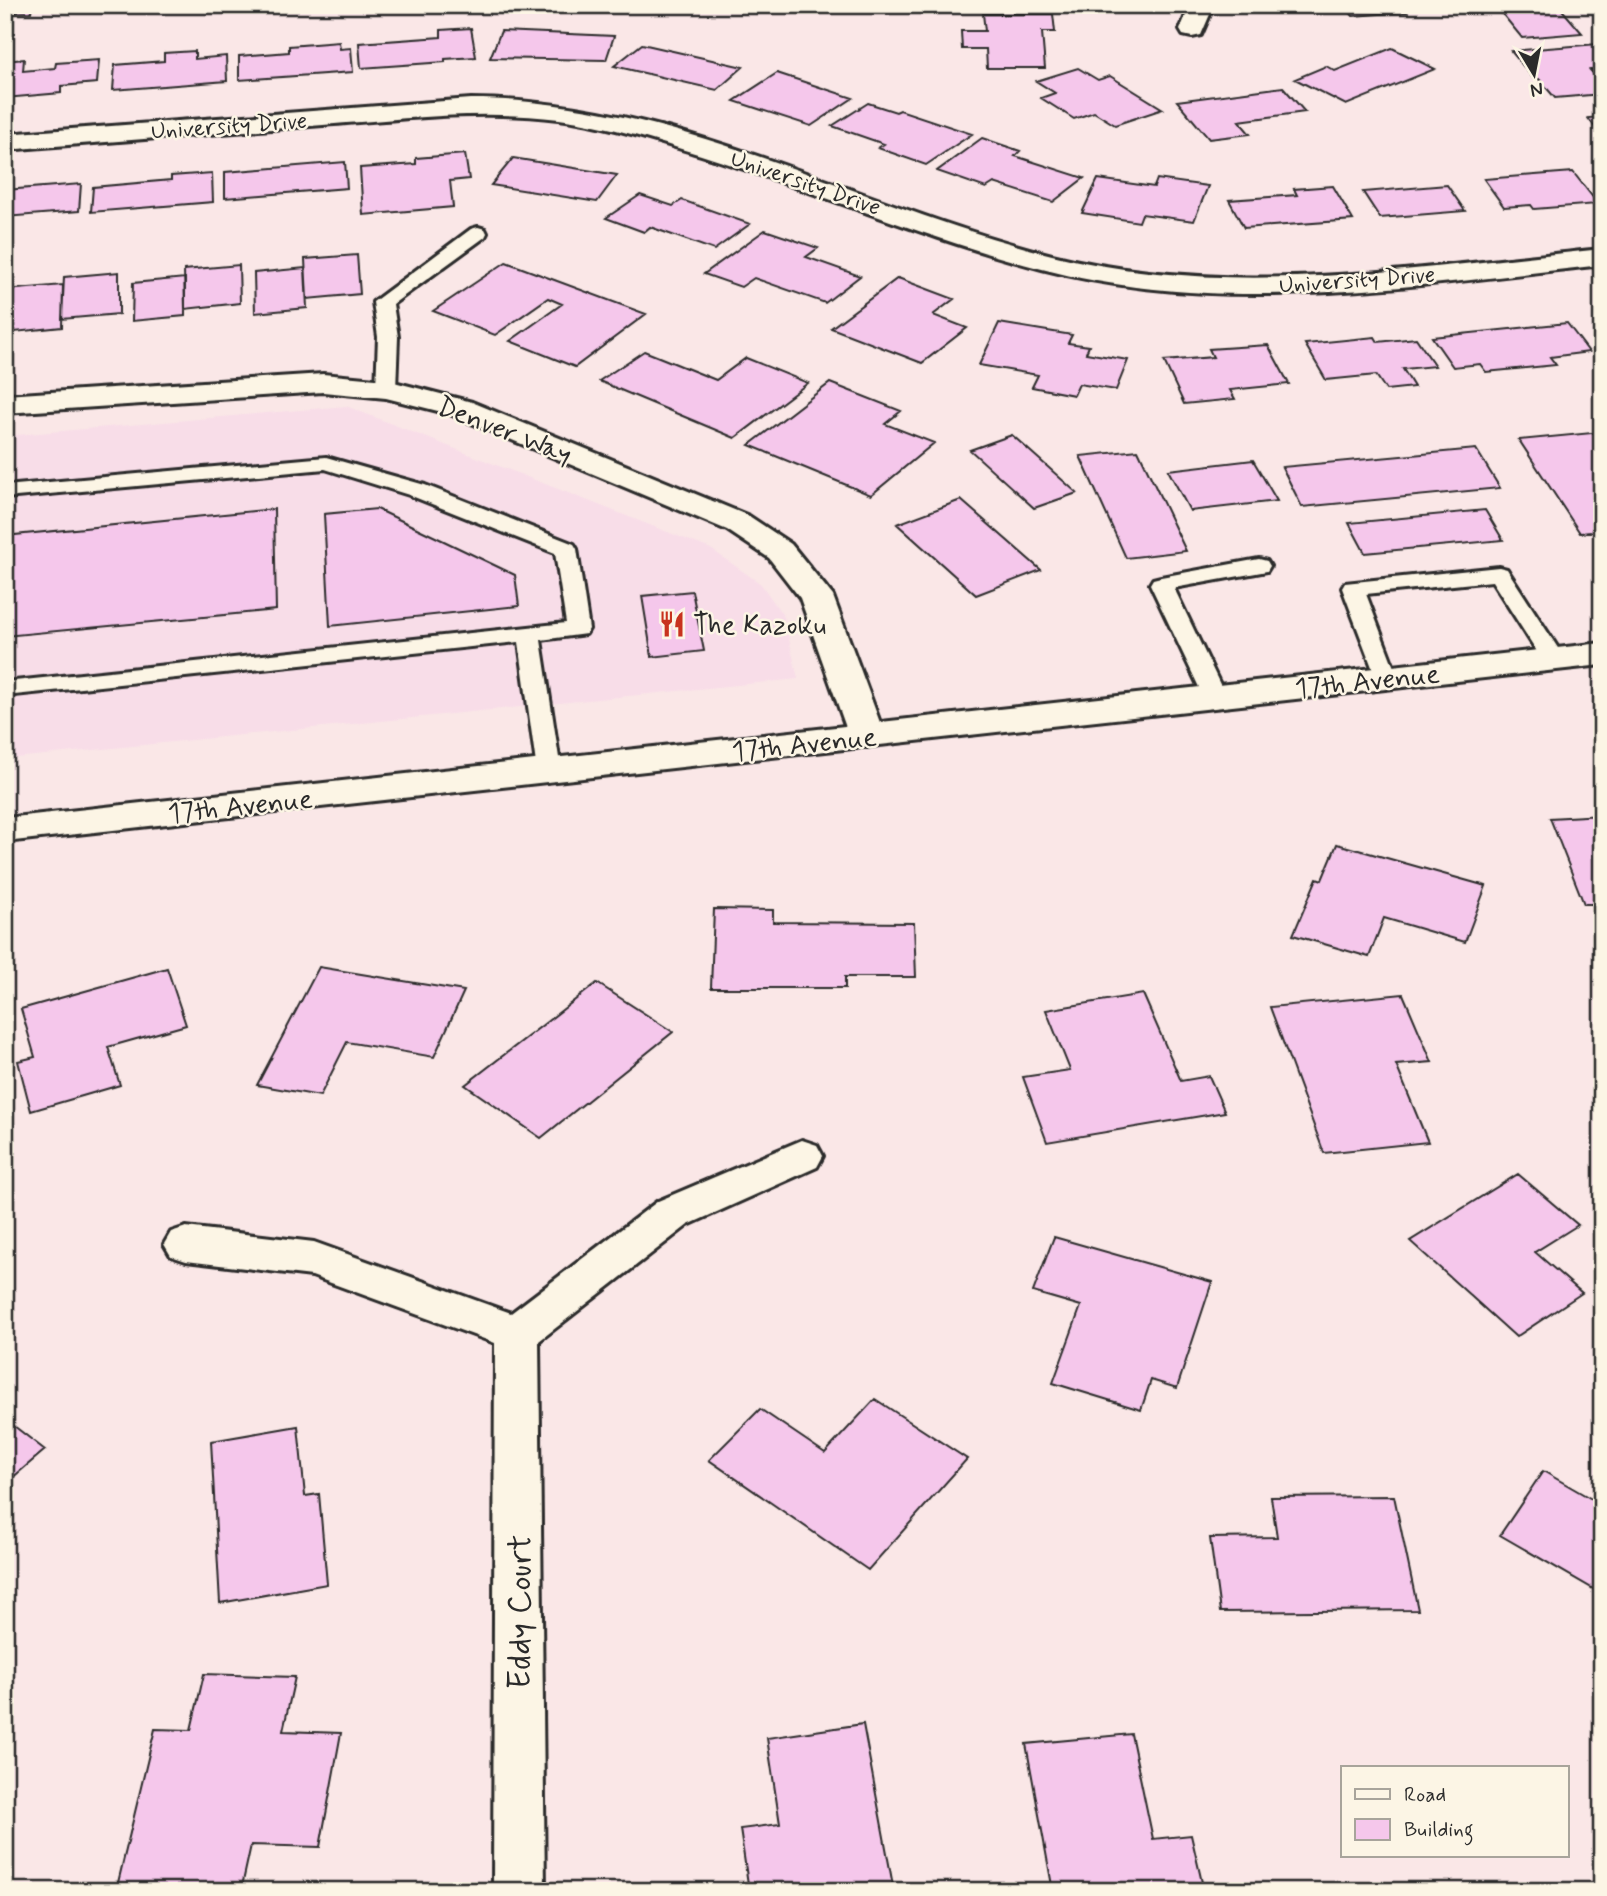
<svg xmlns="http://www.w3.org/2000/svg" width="1607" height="1896" viewBox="0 0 1607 1896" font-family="Mynerve,sans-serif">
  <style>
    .built { fill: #f8dde8 }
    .building { fill: #f5c7eb; stroke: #2b2b2b; stroke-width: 2 }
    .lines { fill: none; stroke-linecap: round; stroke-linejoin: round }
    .service-casing { stroke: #2b2b2b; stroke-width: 6 }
    .minor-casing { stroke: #2b2b2b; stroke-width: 6 }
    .secondary-casing { stroke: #2b2b2b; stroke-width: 6 }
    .service { fill: #fcf5e5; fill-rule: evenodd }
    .minor { fill: #fcf5e5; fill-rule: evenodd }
    .secondary { fill: #fcf5e5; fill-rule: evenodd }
    .labels { text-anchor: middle; stroke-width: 5; stroke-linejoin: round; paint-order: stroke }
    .far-street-label { font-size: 23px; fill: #2b2b2b; stroke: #fcf5e5 }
    .street-label { font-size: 28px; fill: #2b2b2b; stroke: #fcf5e5 }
    .poi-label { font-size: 28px; fill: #2b2b2b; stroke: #fcf5e5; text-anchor: start }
    .near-street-label { font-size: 33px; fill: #2b2b2b; stroke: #fcf5e5 }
  </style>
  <rect width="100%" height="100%" fill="#fae7e7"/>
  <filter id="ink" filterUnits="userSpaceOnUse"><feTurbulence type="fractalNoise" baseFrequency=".0143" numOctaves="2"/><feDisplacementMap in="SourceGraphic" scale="14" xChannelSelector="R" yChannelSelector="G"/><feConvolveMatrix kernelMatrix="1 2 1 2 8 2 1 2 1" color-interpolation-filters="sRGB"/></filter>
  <g filter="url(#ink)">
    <path class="built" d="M346,406L711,549L761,584L784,617L798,679L5,759V436Z"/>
    <path class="building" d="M5,5H32L31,12L5,13Z
      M1344,5H1402L1407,12L1353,16Z
      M1495,5H1558L1582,33L1522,38Z
      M983,14H1053L1055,32H1042L1045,68H987L986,49H962L961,31H985Z
      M471,28L476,57L445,59V62L361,68L359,43L441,37V30Z
      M501,31L614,36L606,60L490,58Z
      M339,42L340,49L351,48L353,72L239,80V56L289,52V46Z
      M642,44L743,67L717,90L614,66Z
      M1598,44L1602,48V69L1590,70L1602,83V94L1555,98L1539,79H1534L1511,51Z
      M1392,48L1435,69L1346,105L1295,79L1326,66L1335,71Z
      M195,51V59L226,56L227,81L113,90L115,65L164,61V53Z
      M24,59L23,71L55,68L56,63L99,60L97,83L61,86V93L5,98V61Z
      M1078,68L1098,80L1110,76L1163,109L1115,125L1094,112L1074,119L1041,98L1055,93L1036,81Z
      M777,73L853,98L811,126L734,101Z
      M1283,87L1305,112L1239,121L1250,134L1209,139L1177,101Z
      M868,103L896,112L900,110L972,134L926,165L878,148L884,144L832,126Z
      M1602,117V136L1588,118Z
      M982,138L1020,151L1015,156L1084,178L1053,202L994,183L986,188L937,171Z
      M465,154L469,179L450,181L453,207L363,215L360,168L416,164V158Z
      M513,158L617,175L597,202L491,185Z
      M345,162L347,188L225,198V172Z
      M1573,172L1598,204L1534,209L1531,205L1504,207L1484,179Z
      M212,173L213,202L91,212L93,187L171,180V176Z
      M1098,179L1154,187L1157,179L1208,186L1194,221L1142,214L1139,222L1082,213Z
      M81,184L79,211L5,217V190Z
      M1447,185L1465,211L1380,218L1363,192Z
      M1333,186L1353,220L1244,228L1229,200L1297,195L1294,189Z
      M640,195L673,206L682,200L750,224L714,250L650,227L644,232L606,218Z
      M765,230L818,248L806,257L860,276L825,303L754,278L741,287L704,274Z
      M357,255L360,294L307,299L305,259Z
      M506,262L646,314L575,367L510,341L562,304L548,298L495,335L433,311Z
      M239,265L240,303L185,309L184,270Z
      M305,268L307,308L255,313L254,273Z
      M119,272V314L62,319L64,277Z
      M185,278V316L132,321L133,283Z
      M898,278L954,299L933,315L967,328L922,363L831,328Z
      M63,285L62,327L5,333L6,290Z
      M999,323L1072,335L1068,343L1089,346L1086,353L1128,360L1116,390L1079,384L1074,395L1032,387L1038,375L979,365Z
      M1567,323L1589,352L1550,357L1556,365L1486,372L1480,364L1453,367L1432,337Z
      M1375,337L1378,342L1416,338L1435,366L1403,369L1414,387L1386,390L1376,375L1326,380L1305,344Z
      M1268,345L1289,384L1230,390L1235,399L1184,404L1164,361L1213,357L1209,349Z
      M644,351L716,380L746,358L808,383L735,438L599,381Z
      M830,383L901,411L885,424L934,443L871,495L749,445Z
      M1602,432V531L1580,533L1519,440Z
      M1012,435L1077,493L1034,508L970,450Z
      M1476,449L1500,488L1302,507L1282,467Z
      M1138,450L1186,551L1126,558L1080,456Z
      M1253,460L1277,501L1190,511L1168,470Z
      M961,500L1041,570L976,595L897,524Z
      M274,509L276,610L5,636V536Z
      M377,509L515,575L519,606L330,626L324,514Z
      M1485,510L1503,540L1365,553L1349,523Z
      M692,591L704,651L652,657L642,596Z
      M1602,815V904H1584L1550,818Z
      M1337,844L1486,886L1465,942L1384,918L1369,957L1293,935L1317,878L1322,880Z
      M714,909L773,910V922L914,923L916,977H845V988H711Z
      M319,967L464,991L434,1057L347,1042L320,1096L257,1085Z
      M167,968L186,1025L108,1047L120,1085L31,1111L18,1061L35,1057L21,1009Z
      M597,983L673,1032L541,1138L465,1085Z
      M1143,994L1181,1081L1209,1076L1225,1112L1047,1142L1023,1077L1070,1070L1046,1010Z
      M1403,994L1432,1062L1396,1065L1428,1142L1324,1153L1270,1007Z
      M1518,1174L1578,1225L1535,1252L1582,1293L1516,1337L1410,1241Z
      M1054,1237L1212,1282L1177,1388L1151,1380L1141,1410L1053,1383L1081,1306L1033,1292Z
      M875,1399L967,1459L868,1570L709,1460L760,1409L825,1453Z
      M5,1419L45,1450L5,1484Z
      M298,1426L305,1496L319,1494L327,1584L220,1603L211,1441Z
      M1543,1471L1602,1505V1594L1500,1535Z
      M1394,1496L1418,1610L1220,1612L1210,1538L1277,1537L1271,1497Z
      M204,1674L295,1677L283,1731L341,1733L320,1847L251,1845L241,1891H116L155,1729L191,1730Z
      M863,1724L894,1891H749L740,1829L780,1824L767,1738Z
      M1131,1734L1153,1839L1191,1835L1204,1891H1053L1026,1744Z"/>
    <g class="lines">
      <g class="service-casing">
        <path id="service" d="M478,227L485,229L487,233L485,237L393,304L398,337L396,389L393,393H379L376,389L378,337L373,302L471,229Z
          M326,457L425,485L574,544L577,549L589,629L586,634L541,640L561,771L558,777L549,779L540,777L537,771L519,642L5,696V682L566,623L555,553L409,495L325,469L5,498V486Z
          M1259,559L1267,561L1270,566L1267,571L1174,588L1226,697L1222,702L1214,705L1206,702L1150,584L1153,579L1161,577Z
          M1499,567L1507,569L1510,574L1565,659L1561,664L1553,666L1545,664L1492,581L1366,594L1398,678L1394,683L1386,685L1378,683L1342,588L1345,583Z"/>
      </g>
      <g class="minor-casing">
        <path id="minor" d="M1190,5H1214L1201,35L1192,37L1183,35L1180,30Z
          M471,99C676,99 857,206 1052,255C1231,300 1421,267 1602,249V265C1417,285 1225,317 1042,269C926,239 815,191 701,155C655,141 608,125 559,119C480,109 401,119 323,125C217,133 111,142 5,150V134Z
          M323,374L386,380L472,402L749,516L791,544L833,596L885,736L879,744L867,747L855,744L849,736L800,598L769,558L727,530L450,414L386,398L323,392L5,413V395Z
          M802,1140L817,1145L823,1156L817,1167L688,1225L539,1341L545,1891H493L495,1343L312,1276L186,1261L171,1256L164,1244L171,1232L186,1227L314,1242L511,1313L658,1201Z"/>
      </g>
      <g class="secondary-casing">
        <path id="secondary" d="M1602,643V665L5,842V818Z"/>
      </g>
      <use href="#service" class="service"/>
      <use href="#minor" class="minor"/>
      <use href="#secondary" class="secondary"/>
    </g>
  </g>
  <defs>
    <g id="restaurant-bare" transform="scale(2.1)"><path d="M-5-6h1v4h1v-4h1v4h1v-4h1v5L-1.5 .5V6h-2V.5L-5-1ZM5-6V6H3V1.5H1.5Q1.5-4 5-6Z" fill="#c8321e" stroke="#fcf5e5" stroke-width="2.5" paint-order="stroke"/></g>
  </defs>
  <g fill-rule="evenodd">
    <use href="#restaurant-bare" x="672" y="624"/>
  </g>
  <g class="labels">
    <g class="far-street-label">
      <text transform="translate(229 125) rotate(-4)" y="8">University Drive</text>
      <text transform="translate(806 182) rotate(19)" y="8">University Drive</text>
      <text transform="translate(1357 279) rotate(-4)" y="8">University Drive</text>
    </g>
    <g class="street-label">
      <text transform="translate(505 429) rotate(21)" y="10">Denver Way</text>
      <text transform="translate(1367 680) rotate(-6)" y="10">17th Avenue</text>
      <text transform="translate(804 743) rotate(-6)" y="10">17th Avenue</text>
      <text transform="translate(240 805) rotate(-6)" y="10">17th Avenue</text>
    </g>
    <g class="poi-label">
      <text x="693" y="634">The Kazoku</text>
    </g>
    <g class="near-street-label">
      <text transform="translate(518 1612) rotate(-90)" y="12">Eddy Court</text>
    </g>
  </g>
  <rect width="1607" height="1896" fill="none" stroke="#fcf5e5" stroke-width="28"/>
  <rect x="14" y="14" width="1579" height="1868" fill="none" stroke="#2b2b2b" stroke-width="2.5" filter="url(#ink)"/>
  <rect x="1341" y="1766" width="228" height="91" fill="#fcf5e5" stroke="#a8a49b" stroke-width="2"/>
  <rect x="1355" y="1789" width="35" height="10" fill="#fcf5e5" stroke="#a8a49b" stroke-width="2"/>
  <text x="1404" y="1801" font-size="21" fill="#2b2b2b">Road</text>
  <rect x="1355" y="1819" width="35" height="21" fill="#f5c7eb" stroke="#a8a49b" stroke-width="2"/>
  <text x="1404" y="1836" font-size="21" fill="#2b2b2b">Building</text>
  <g transform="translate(1534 74) rotate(170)" stroke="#fcf5e5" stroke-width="5" paint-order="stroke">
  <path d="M0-5L12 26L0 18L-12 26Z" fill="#2b2b2b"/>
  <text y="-10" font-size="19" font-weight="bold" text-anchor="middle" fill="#2b2b2b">N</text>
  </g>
</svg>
